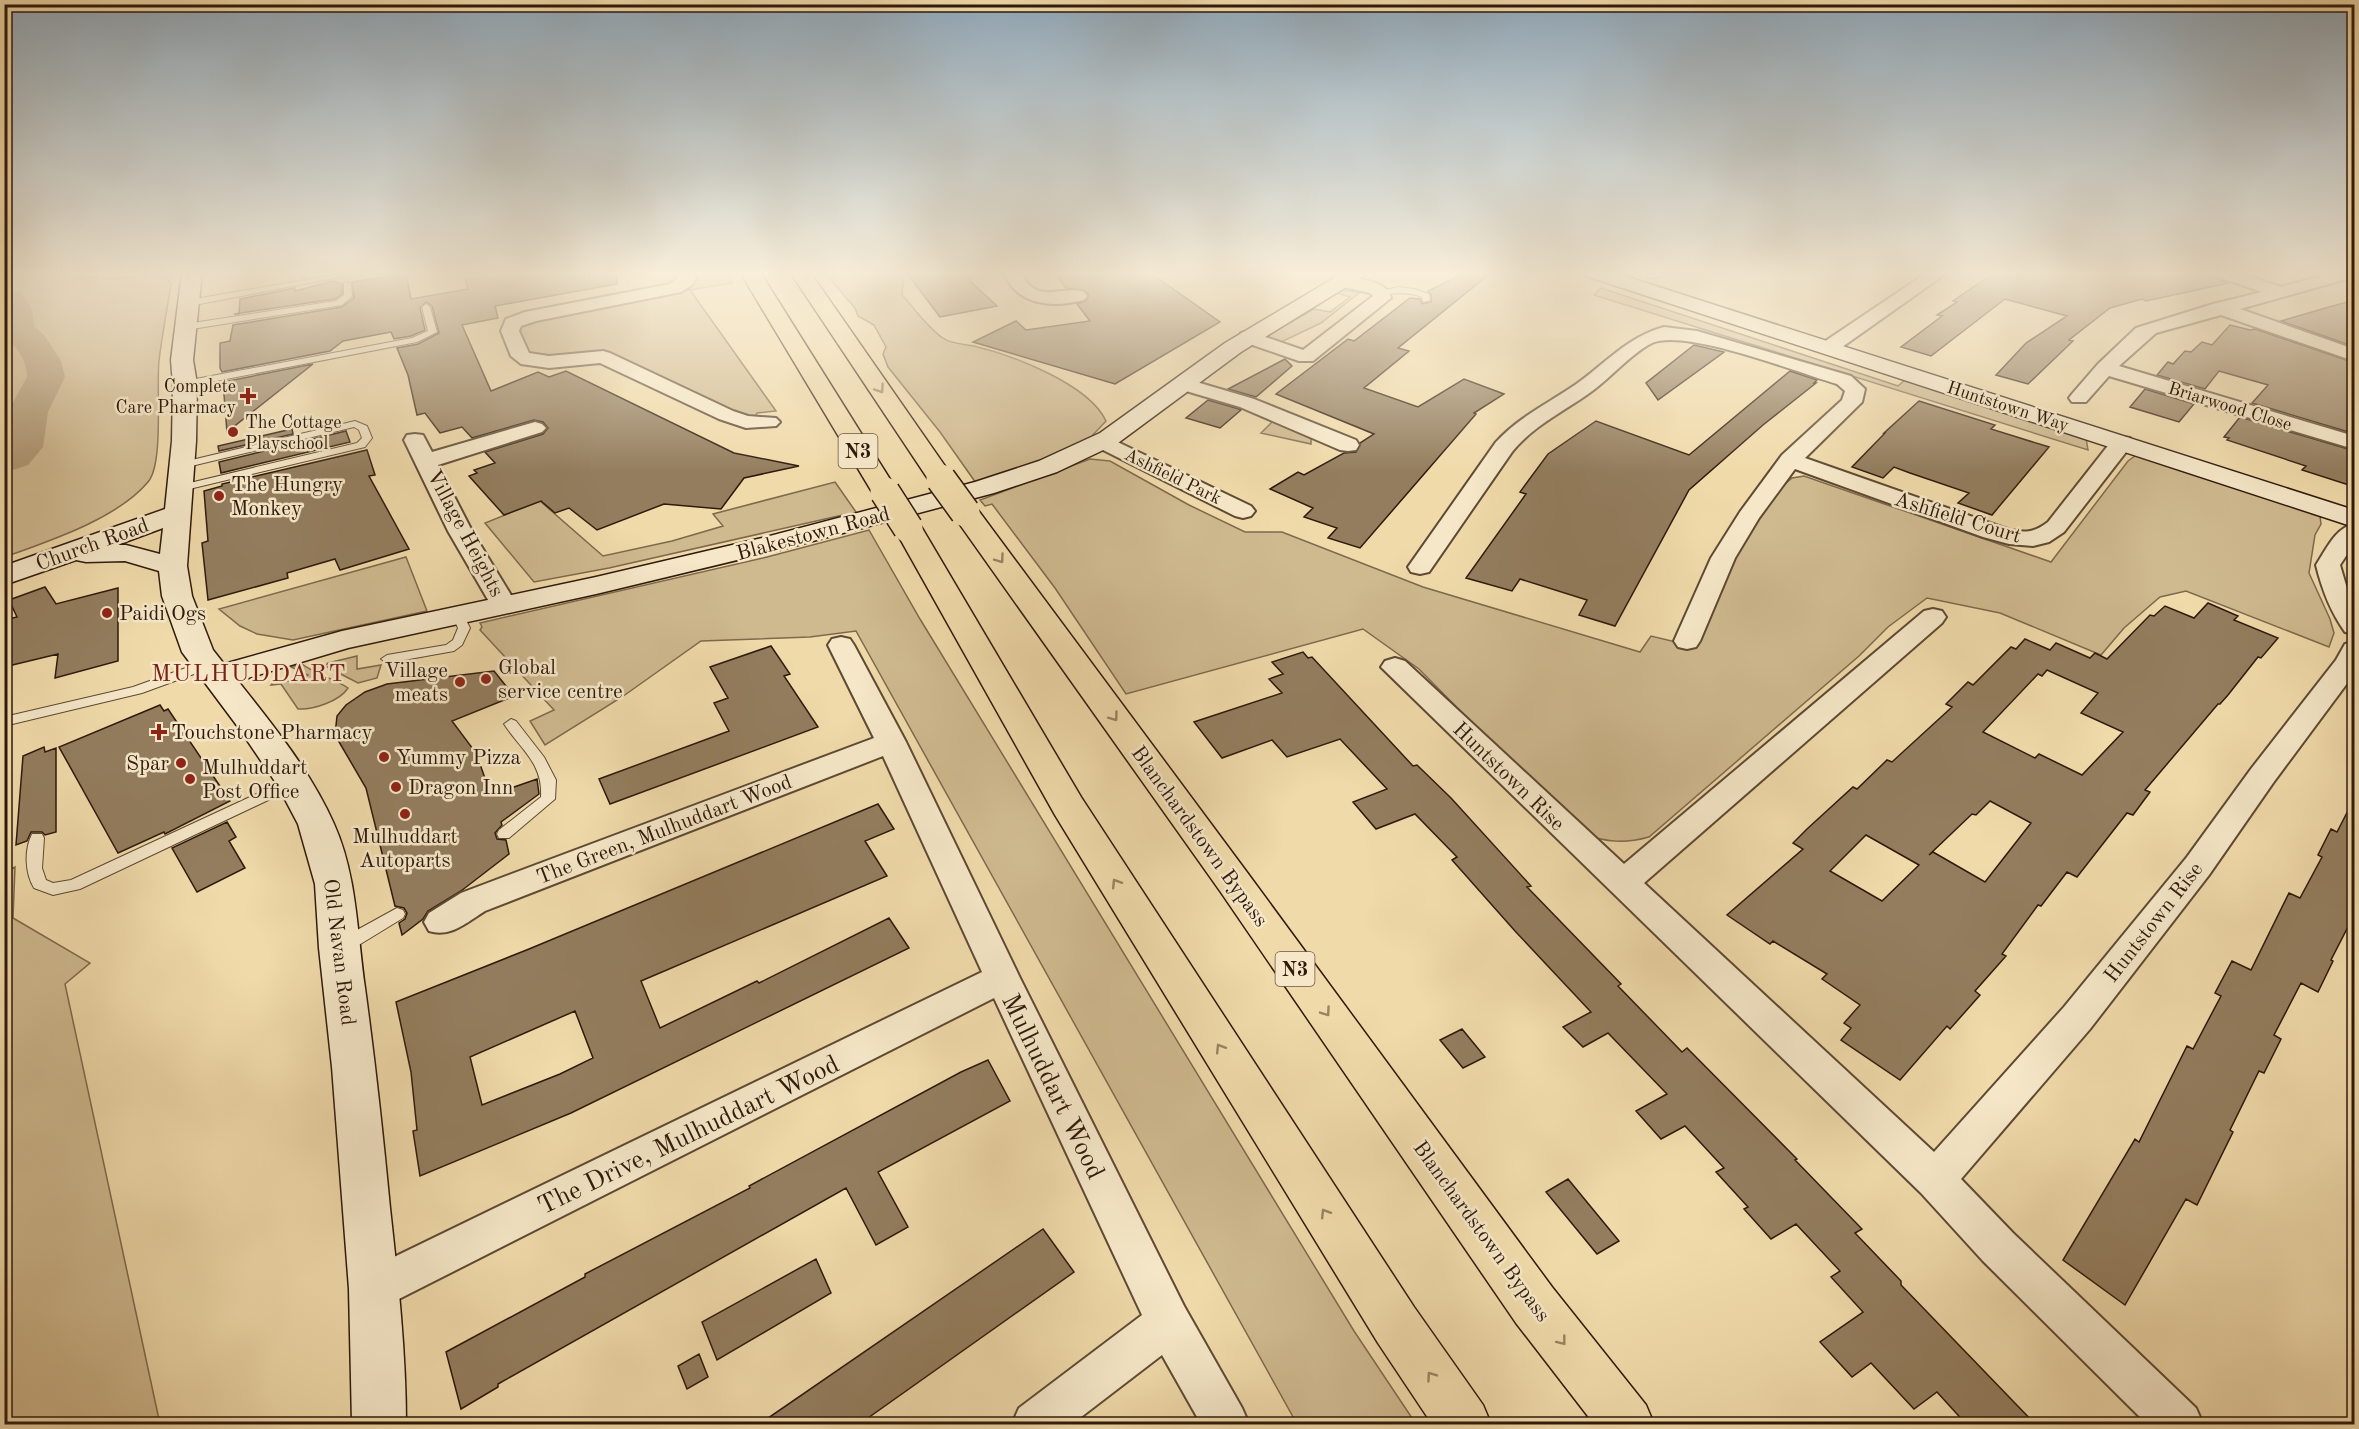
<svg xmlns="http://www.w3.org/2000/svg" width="2359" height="1429" viewBox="0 0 2359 1429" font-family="'Old Standard TT',serif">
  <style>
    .green { fill: #cfb98f; stroke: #7e694d; stroke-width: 1.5 }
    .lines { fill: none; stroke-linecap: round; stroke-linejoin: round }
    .river { fill: #ae9874; fill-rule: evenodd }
    .building { fill: #937d5e; stroke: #2e190b; stroke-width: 1.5; fill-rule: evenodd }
    .lane-casing { stroke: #5e4933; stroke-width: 2 }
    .street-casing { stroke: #5e4933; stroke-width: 4 }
    .secondary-casing { stroke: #2e190b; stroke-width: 3 }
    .highway-casing { stroke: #2e190b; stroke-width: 3 }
    .lane { fill: #f5e7c8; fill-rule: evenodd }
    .street { fill: #f5e7c8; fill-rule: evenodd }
    .secondary { fill: #f5e7c8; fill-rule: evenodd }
    .highway { fill: #f0daaa; fill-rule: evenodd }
    .highway-bridge-casing { stroke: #2e190b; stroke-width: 32; stroke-linecap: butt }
    .highway-bridge { stroke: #f0daaa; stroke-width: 29 }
    .oneway { stroke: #998362 }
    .poi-dot { fill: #8f2418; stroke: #f5e7c8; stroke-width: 2 }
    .labels { text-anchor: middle; stroke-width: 5; stroke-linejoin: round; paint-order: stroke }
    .far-poi-label { font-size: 18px; fill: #2e190b; stroke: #f5e7c8; text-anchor: end }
    .far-street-label { font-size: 18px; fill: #2e190b; stroke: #f5e7c8 }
    .shield { fill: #f5e7c8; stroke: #6a5744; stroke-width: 1.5 }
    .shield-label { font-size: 20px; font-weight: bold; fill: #2e190b }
    .poi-label { font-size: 21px; fill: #2e190b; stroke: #f5e7c8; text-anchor: start }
    .street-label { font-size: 21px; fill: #2e190b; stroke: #f5e7c8 }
    .quarter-label { font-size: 24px; letter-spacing: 1.5px; fill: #7a1f14; stroke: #f5e7c8 }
    .near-street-label { font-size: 26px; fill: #2e190b; stroke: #f5e7c8 }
  </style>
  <rect width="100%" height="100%" fill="#f0daaa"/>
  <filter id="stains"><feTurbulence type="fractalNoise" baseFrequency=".00333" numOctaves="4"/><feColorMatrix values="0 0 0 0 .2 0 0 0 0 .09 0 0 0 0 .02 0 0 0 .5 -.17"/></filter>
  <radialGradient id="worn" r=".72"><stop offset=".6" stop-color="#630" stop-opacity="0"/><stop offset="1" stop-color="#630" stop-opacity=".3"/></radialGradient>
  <path class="green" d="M5,272H54L59,275L113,279L164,274L171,284C167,310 162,335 159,361C156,388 164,464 148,482C117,519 49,541 5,557Z
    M690,272H724L732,283L690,290L776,411L757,413L755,417L740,416L610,354L554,358L530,355L517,329L519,323L689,290L688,286L694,278Z
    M824,272H904L902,295C915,309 927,327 943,338C951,344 964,344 974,346C1012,355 1089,384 1106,421L1091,437L1049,457L976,483L940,432L888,367L883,354L886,347L874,325L858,316L855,308Z
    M1601,288L1898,386L1906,379L2086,438L2088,450L1594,295Z
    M1346,290L1359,293L1321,323L1277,344L1269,340L1268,335L1314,309L1330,312L1350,297L1337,293Z
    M1274,420L1311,435V444L1261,433Z
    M2135,456L2148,457L2313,512L2320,516L2321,524L2315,535L2309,573L2330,619L2334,633L2329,647L2186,591L2160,597L2124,628L2101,655L2000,613L1927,598L1888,627L1859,656L1649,837C1624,844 1607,842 1582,834L1419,669L1363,629L1126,694L1055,588L992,504L985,506L980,500L1090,459L1110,461L1189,505L1245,532H1282L1423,587L1640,652L1651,636L1688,645L1737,546L1778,490L1792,478L1804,476L2051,562L2128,461Z
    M835,482L856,512L609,568L534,582L485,523L540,501L603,556L672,541L723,526L713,514Z
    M869,530L920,619L1354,1331L1416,1424H1297L856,631L810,637L701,641L622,697L545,745L530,721L554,710L480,630L482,627L480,623L767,557Z
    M406,557L427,611L293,640L257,634L240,626L219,609Z
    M357,656V669L381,665L377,678L358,683L325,666L328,663Z
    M302,664C313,673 335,679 348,688C340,701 313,710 298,709L281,684L271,685L276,678L296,683L308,675L291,667Z
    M15,867L13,918L90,963L65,984L160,1424H5L4,872Z"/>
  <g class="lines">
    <path class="river" d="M9,289L21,292L32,310L34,326L44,335L61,361L65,377L48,412L43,447L28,465L4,473V437L8,412L27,377C27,362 18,346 4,338V290Z"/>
  </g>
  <path class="building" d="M463,272H616L617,284L495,306L498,318L462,325L491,391L538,372L549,377L566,371L734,453L799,466L744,478L721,509L664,504L597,530L569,508L555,513L541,501L504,515L469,476L477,473L474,470L495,463L485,452L543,434L548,428L543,422L534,420L472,438L462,427L440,433L425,413L417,415L408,375L397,348L418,344L439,333L432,306L426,302L420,308L425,330L411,336L394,339L391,332L343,341L330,351L222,372L220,368V343L230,341L233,325L342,307L354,298L352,282L406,274L411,299L468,289Z
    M906,272H975L970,281L997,306L940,317Z
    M1054,272H1149L1220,322L1115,384L973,342L1016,321L1026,330L1090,321L1077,304L1086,301L1089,295L1084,290L1066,288Z
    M1467,272H1492L1398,348L1409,351L1364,388L1418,407L1464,379L1504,394L1474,413L1476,414L1360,548L1328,538L1337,528L1304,517L1313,508L1270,489L1298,472L1304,475L1344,453L1356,452L1360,443L1374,434L1276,394L1348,339L1354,341L1410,298L1420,299L1422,304L1431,302V294L1428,291Z
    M2014,272H2212L2215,278L2229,283L2146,301L2142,299L2110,308L2069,340L2073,341L2028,384L1996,375L2026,343L2067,316L2005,299L1931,356L1901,347L1942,316L1937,315L1957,302L1953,301L1985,279Z
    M333,281L342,284V294L335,299L234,314H239L240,299L295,288V291Z
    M2355,300V347L2281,321L2329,307Z
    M2230,325L2250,330L2255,329L2355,363V434L2252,403L2268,385L2219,371L2205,389L2157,375L2168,362L2173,364L2185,351L2191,352L2202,342L2212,345Z
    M1694,345L1724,352L1658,400L1646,383Z
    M1285,359L1292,366L1256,397L1228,389Z
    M313,364L227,432L223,382Z
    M1790,371L1817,380L1814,383H1816L1763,425L1689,490L1615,626L1579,615L1587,600L1520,579L1512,591L1466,578L1526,494L1520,492L1548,454L1596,421L1689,455Z
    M2145,389L2194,404L2179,422L2130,407Z
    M1208,400L1239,409L1241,410L1220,428L1186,418Z
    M1919,401L1995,425L1991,429L2049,447L1992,515L1958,503L1969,493L1910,473L1894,467L1883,478L1852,467L1885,433H1884Z
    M2240,417L2355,451V487L2302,470L2306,466L2227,440L2229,438L2224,437Z
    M292,429L293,434L219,451L218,446Z
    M346,431L350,442L221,473L219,462Z
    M367,450L375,475L369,476L409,549L340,570L335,559L287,573L288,578L208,600L202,543L208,541L204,491L222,486V484Z
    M45,587L56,604L118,588V661L55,678L58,654L4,667V620L17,617L9,600Z
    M2208,603L2238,616L2234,620L2278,638L2261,658L2258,657L2228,695L2220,704H2218L2145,790L2150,792L2133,815L2127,813L2077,877L2067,872L2041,906L2038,905L2002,954L2006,956L1975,991L1980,995L1950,1029L1947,1026L1900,1080L1841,1040L1851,1028L1844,1023L1860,1005L1822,979L1827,974L1773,941L1770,944L1727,915L1803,849L1793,843L1807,829L1853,787L1857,789L1887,760L1892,762L1952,707L1946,704L1968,682L1973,685L2011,647L2016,649L2025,639L2050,650L2056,643L2090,658L2095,653L2107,659L2150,615L2154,616L2165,606L2194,618ZM2047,670L2098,693L2081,713L2123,732L2082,775L2039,754L2035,758L1983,732L2038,674L2042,676ZM1990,801L2031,823L1985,882L1933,852L1929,855L1972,814L1976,815ZM1866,835L1919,865L1882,901L1830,871Z
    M771,646L790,674L784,676L818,727L610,804L599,779L729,731L714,703L728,698L710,667Z
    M1303,652L1308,658L1312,657L1413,766L1417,765L1451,798L1531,886L1527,887L1621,984L1618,986L1682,1052L1687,1048L1797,1159L1795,1160L1862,1229L1855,1233L1901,1281V1285L2036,1425H1967L1937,1392L1914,1409L1871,1363L1852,1377L1820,1342L1863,1312L1831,1277L1840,1271L1796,1224L1771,1239L1744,1209L1748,1207L1716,1172L1724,1168L1685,1126L1661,1139L1636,1111L1667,1094L1608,1033L1583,1047L1563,1027L1591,1012L1515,931L1452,860L1457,857L1415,814L1376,829L1353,802L1387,789L1340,739L1287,757L1272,740L1222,758L1194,722L1282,693L1269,679L1283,674L1272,662Z
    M494,671L514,696L452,721L476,753L491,795L537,779L539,794L501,822L502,825L495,833L497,839L506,840L509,854L461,891L428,911L423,919L402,935L399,923L405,919L407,913L404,908L395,906L366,788L335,735L337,716L346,705L365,692L387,684Z
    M160,705L164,711L168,709L230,801L165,834L164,832L118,853L59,747Z
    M44,747L45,752L56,748V832L45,835L42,832H31L27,841L16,845L23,756Z
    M2355,797V913L2331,960L2333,961L2318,992L2301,983L2274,1035L2281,1039L2264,1073L2259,1071L2230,1130L2233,1132L2197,1205L2186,1199L2125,1305L2063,1260L2135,1139L2139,1142L2187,1046L2193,1049L2221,996L2215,993L2232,961L2251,970L2289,893L2300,898L2322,857L2318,855L2331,829L2337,832Z
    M878,804L894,829L865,841L887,876L641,981L660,1028L757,981L759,983L889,918L909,948L571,1113L420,1176L413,1131L417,1130L411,1072L396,1002L529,949ZM575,1011L593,1058L560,1074L482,1105L470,1057Z
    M227,822L236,837L229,841L245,868L197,892L172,848Z
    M1462,1029L1485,1057L1463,1068L1440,1040Z
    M988,1060L1010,1101L878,1172L908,1227L876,1245L846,1188L498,1384V1387L461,1409L446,1352L585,1277V1274L750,1188L749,1186L961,1072Z
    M1568,1179L1619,1241L1597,1254L1546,1192Z
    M1043,1229L1074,1272L858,1425H758Z
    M816,1259L831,1293L717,1360L702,1322Z
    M699,1354L708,1377L687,1389L678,1366Z"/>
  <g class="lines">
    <g class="lane-casing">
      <path id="lane" d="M351,272H366L189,306L185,303L189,300Z
        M344,282L351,284L352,296L342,305L186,330L182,327L186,324L336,301L344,295Z
        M1398,287L1414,289L1429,294L1430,300L1423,302L1422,297C1404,289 1385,297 1377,292Z
        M426,304L430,307L437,332L417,342L185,387L180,384L185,381L412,338L428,331L422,307Z
        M355,421L367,426L372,438L365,447L181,491L176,488L177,486L357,443L362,438L359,430L354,427L183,468L179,467V463Z
        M458,611L462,612L470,628L462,645L454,651L387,663L381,659L387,655L446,645L453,640L458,628L452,615Z
        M208,660L213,661L214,664L213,667L142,693L4,726V717L133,687Z
        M511,719L516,721L544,757L556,780L555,799L509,838H499L497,834L499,830L541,797C543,763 521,750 504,724Z
        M293,777L298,778L300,782L298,786L80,889L53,895L34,888C25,873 24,850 32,834H42L44,838L42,868L46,880L53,883L71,880Z
        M397,908L403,910L405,914L403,918L349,951L343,952L337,951L335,946L337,941Z"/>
    </g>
    <g class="street-casing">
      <path id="street" d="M675,272H691L696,278L692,285L681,292L536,321L521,326L519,331L529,353L549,356L603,351L610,353L733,411L748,416L776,418L780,422L776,426L746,428L719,419L600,363L549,368L521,364L511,356L501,331L506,319L525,312L670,284L678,278Z
        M1004,272H1020C1038,306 1057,285 1084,292L1087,296L1084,300C1053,308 1016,306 1004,272Z
        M1645,272H1665C1660,278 1654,278 1647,277Z
        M1928,272H1948L1835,352H1821L1818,348L1821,344Z
        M2214,272H2237L2281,287L2336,272H2354V277L2240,309L2354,349V361L2221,315L2156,333L2119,366L2354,436V449L2109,376L2086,402H2072L2069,398L2072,394L2098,364L2136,328L2213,304L2262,292L2216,276Z
        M1341,276C1357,279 1388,280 1391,298L1313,361H1299L1241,341L1239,337L1241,333L1248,331L1303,350L1373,296L1370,293L1335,285L1332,281L1335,277Z
        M1664,327L1697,331L1851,376L1865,389L1862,402L1805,458L2010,530C2026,533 2035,532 2048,522L2114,438L2122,437L2130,438L2133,443L2064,532L2049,542L2033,546L2009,544L1983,537L1795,469L1759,518L1735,558L1700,641L1696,647L1687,649L1678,647L1674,641L1711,558L1740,512L1782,455L1842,400L1845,391L1837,384C1799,373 1685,328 1652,343C1630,354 1609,380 1588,394C1561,413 1533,426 1512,452L1429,572L1420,574L1411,572L1408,567L1496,442C1519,417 1547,404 1575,385C1605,364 1627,337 1664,327Z
        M1183,378L1254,399L1356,440L1359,445L1356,450L1348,451L1340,450L1240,407L1176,388L1173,384L1176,380Z
        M535,422L542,424L546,428L542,432L438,465L472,531L517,605L513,610L504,613L495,610L491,605L448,531L404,440L407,435L415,434L423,435L432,452Z
        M1103,435L1251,506L1255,511L1251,516L1243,518L1235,516L1095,446L1092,441L1095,436Z
        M2354,524V544L2340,565L2348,592L2354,604V634L2345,632C2330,611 2322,589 2316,565C2326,550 2335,528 2354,524Z
        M1933,609L1942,611L1946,617L1942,623L1644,883L1934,1152L2064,1007L2187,857L2251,769L2336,660L2345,644L2354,642V674L2273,783L2209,875L2090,1029L1961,1179L2013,1233L2196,1408L2203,1424H2147L1983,1261L1921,1193L1381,667L1385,661L1395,658L1405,661L1624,864L1924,611Z
        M841,637L850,639L854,645L906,742L1020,978L1184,1306L1242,1408L1249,1424H1201L1162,1355L1072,1424H1012L1019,1408L1142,1315L994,998L389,1304L374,1310L359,1304L352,1289L359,1274L982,972L883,756L485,911C467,922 451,938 429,931L424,922L429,913L461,893L874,738L828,645L832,639Z"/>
    </g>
    <g class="secondary-casing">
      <path id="secondary" d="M182,272H202L193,360L197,384L196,441L187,566L192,596L213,650L224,664L342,631L596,577L762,538L975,482L1039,461L1100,433L1225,343L1344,272H1367L1364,276L1241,352L1118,443L1057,472L994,493L779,550L596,594L348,648L238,681C273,725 311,772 334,824C357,875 357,933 365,988C375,1061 383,1134 390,1208C398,1280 406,1352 406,1424H352L349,1289L332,1067L319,948L315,884L298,824L278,786L238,727L182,652L162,596L159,571L125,561L86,562L76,560L4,585V566L165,509L172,441L173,384L171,360ZM163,528L160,554L126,545H117Z
        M1583,272H1612L2354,510V527L1586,276Z"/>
    </g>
    <g class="highway-casing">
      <path id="highway" d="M740,272H760L898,492L894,498L885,500L876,498L872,492Z
        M790,272H810L954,479L950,485L941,487L932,485Z
        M965,504L975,506L1246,871L1552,1287L1646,1405L1654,1424H1594L1516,1323L1220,891L951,512L955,506Z
        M908,520L918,522L922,528L1081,797L1414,1307L1483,1405L1491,1424H1432L1378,1343L1055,815L894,528L898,522Z"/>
    </g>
    <use href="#lane" class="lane"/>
    <use href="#street" class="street"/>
    <use href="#secondary" class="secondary"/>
    <use href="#highway" class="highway"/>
    <g class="highway-bridge-casing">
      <path id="highway-bridge" d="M941,479L965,512
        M885,492L908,528"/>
    </g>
    <use href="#highway-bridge" class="highway-bridge"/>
  </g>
  <defs><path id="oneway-chevron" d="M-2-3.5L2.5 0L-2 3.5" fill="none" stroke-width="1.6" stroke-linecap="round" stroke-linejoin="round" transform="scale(1.5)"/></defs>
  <g class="oneway">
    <use href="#oneway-chevron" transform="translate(880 389) rotate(56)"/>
    <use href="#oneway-chevron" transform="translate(1000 559) rotate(54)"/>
    <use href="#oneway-chevron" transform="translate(1114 717) rotate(54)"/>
    <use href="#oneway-chevron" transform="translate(1116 883) rotate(-122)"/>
    <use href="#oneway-chevron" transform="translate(1326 1012) rotate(55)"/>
    <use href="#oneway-chevron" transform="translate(1220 1048) rotate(-122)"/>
    <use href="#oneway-chevron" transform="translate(1325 1213) rotate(-122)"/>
    <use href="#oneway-chevron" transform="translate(1562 1341) rotate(52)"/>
    <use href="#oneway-chevron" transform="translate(1431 1376) rotate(-125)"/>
  </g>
  <linearGradient id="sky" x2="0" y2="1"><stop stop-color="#91a9ba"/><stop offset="0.58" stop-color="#f8eed9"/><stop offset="1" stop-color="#f8eed9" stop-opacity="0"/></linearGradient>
  <rect width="2359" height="472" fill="url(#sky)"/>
  <g class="poi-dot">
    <path d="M245 387h6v6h6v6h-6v6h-6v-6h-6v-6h6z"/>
    <circle cx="233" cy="432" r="6"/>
    <circle cx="219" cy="496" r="6"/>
    <circle cx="107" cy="613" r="6"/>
    <circle cx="486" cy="679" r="6"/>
    <circle cx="460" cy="682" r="6"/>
    <path d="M156 723h6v6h6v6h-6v6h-6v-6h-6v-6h6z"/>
    <circle cx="384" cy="757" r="6"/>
    <circle cx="181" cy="763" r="6"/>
    <circle cx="190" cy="779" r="6"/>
    <circle cx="396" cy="787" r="6"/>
    <circle cx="405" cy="814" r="6"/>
  </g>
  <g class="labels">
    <g class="far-poi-label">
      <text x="236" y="392">Complete<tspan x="236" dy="21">Care Pharmacy</tspan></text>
      <text x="245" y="428" text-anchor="start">The Cottage<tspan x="245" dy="21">Playschool</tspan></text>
    </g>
    <g class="far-street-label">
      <text transform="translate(2008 406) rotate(18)" y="6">Huntstown Way</text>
      <text transform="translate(2230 406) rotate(17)" y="6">Briarwood Close</text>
      <text transform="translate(1173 476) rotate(26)" y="6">Ashfield Park</text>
    </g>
    <g class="shield">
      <rect x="838.5" y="434" width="39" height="34" rx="4.5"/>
      <rect x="1275.5" y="952" width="39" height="34" rx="4.5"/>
    </g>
    <g class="shield-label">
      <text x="858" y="458">N3</text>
      <text x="1295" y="976">N3</text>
    </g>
    <g class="poi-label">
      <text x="231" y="491">The Hungry<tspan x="231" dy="24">Monkey</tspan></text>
      <text x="119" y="620">Paidi Ogs</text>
      <text x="498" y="674">Global<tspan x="498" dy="24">service centre</tspan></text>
      <text x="448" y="677" text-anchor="end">Village<tspan x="448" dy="24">meats</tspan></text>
      <text x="171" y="739">Touchstone Pharmacy</text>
      <text x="396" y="764">Yummy Pizza</text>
      <text x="169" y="770" text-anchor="end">Spar</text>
      <text x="202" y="774">Mulhuddart<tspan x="202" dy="24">Post Office</tspan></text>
      <text x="408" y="794">Dragon Inn</text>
      <text x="405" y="843" text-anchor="middle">Mulhuddart<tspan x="405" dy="24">Autoparts</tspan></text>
    </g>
    <g class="street-label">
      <text transform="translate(1958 517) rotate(17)" y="7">Ashfield Court</text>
      <text transform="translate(466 533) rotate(62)" y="7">Village Heights</text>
      <text transform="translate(813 533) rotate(-15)" y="7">Blakestown Road</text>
      <text transform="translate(92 544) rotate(-20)" y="7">Church Road</text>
      <text transform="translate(1509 776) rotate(44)" y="7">Huntstown Rise</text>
      <text transform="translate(664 829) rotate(-21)" y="7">The Green, Mulhuddart Wood</text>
      <text transform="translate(1200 836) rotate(54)" y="7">Blanchardstown Bypass</text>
      <text transform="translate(2153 922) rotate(-52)" y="7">Huntstown Rise</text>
      <text transform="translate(340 952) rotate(83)" y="7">Old Navan Road</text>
      <text transform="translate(1482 1231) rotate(54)" y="7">Blanchardstown Bypass</text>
    </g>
    <g class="quarter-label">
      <text x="249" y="681">MULHUDDART</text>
    </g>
    <g class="near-street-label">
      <text transform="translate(1054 1086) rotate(64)" y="9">Mulhuddart Wood</text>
      <text transform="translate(688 1134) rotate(-26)" y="9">The Drive, Mulhuddart Wood</text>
    </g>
  </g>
  <rect width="2359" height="1429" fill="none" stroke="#f0daaa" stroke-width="24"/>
  <rect x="6" y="6" width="2347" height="1417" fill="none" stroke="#2e190b" stroke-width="3"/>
  <rect x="12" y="12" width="2335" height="1405" fill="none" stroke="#2e190b" stroke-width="1.5"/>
  <rect width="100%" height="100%" filter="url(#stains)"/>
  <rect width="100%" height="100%" fill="url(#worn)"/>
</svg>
